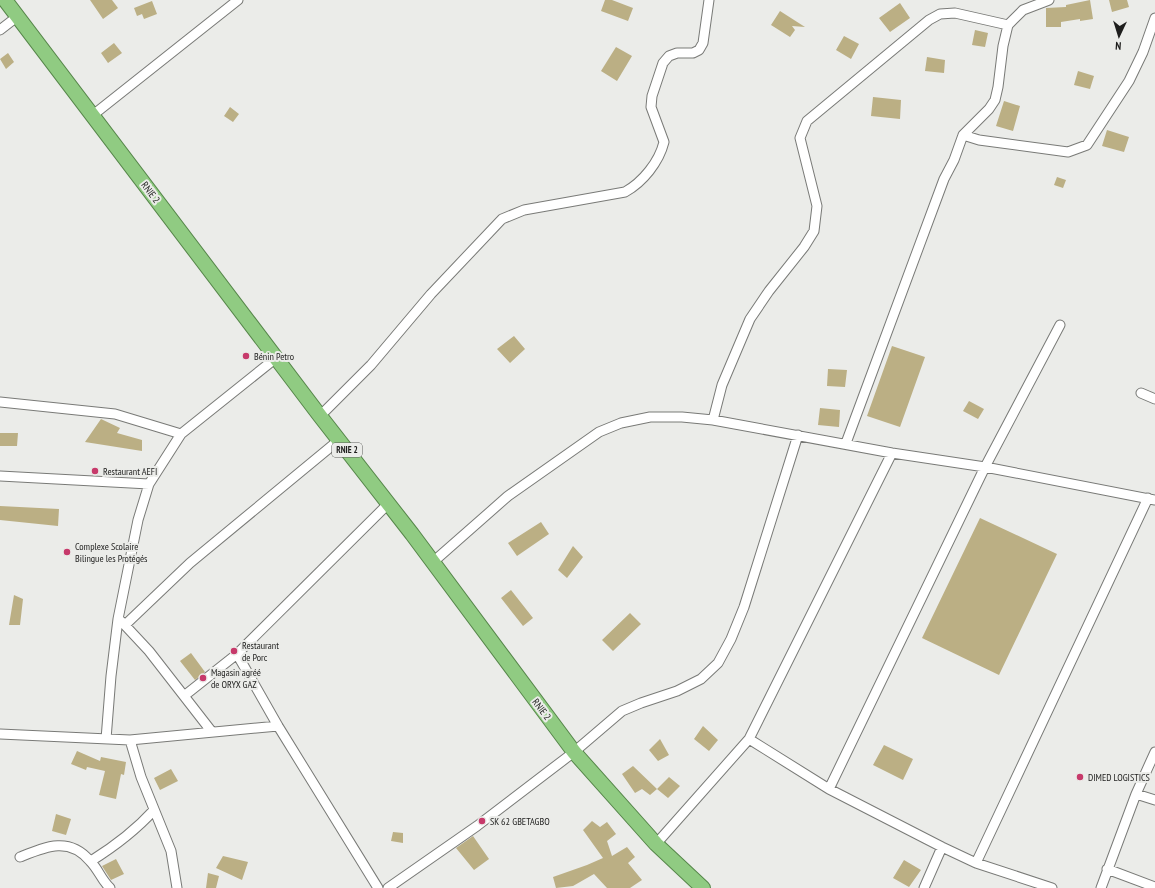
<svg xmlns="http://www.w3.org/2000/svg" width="1155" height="888" viewBox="0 0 1155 888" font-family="'PT Sans Narrow',sans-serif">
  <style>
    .building { fill: #bbaf84 }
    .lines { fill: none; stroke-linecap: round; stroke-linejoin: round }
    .minor-casing { stroke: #797a77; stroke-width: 11 }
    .trunk-casing { stroke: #56864a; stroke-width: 16 }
    .minor { stroke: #fff; stroke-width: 9 }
    .trunk { stroke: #90cb82; stroke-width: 14 }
    .poi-dot { fill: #c73a6b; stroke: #ebece9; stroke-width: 1.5 }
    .labels { text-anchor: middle; stroke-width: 4; stroke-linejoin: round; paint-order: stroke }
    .shield { fill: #ebece9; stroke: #5c5c5a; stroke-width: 1 }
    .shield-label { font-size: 9px; font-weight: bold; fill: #1e1e1d }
    .street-label { font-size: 10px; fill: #1e1e1d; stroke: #ebece9 }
    .poi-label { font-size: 10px; fill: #1e1e1d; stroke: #ebece9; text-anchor: start }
  </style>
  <rect width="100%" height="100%" fill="#ebece9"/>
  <path class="building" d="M90,0H112L118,8L103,19Z
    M605,0H612L633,8L628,21L601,11Z
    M1090,0L1093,19L1080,21V19L1061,22V27H1046V8L1066,7V5Z
    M1109,0H1127L1129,7L1112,12Z
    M152,1L157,14L144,19L142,14L137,16L134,8Z
    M900,3L910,18L890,32L879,18Z
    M780,11L805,27L792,26L795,30L790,37L771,25Z
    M975,30L988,33L985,47L972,45Z
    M844,36L859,44L851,59L836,50Z
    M114,43L122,53L108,63L101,53Z
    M616,47L632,56L617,81L601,71Z
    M8,53L14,62L6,69L0,59Z
    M927,57L945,60L944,73L925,71Z
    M1078,71L1094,76L1090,89L1074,85Z
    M873,97L901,100L900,119L871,116Z
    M1004,101L1020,106L1013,131L996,126Z
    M230,107L239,114L233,122L224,116Z
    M1107,130L1129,137L1124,152L1102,146Z
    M1057,177L1066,180L1063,188L1054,185Z
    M514,336L525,349L510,363L497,349Z
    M892,346L925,357L900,427L867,416Z
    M828,369L847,370L845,387L827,386Z
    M969,401L984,409L978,419L963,411Z
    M820,408L840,410L839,427L818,425Z
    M101,419L120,428L117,433L142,440V451L85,442Z
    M0,433H18L17,446H0Z
    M0,506L59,509L58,526L0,520Z
    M980,518L1057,554L999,675L922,638Z
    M541,522L549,534L517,556L508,543Z
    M573,546L583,557L567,578L558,570Z
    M511,590L533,618L523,626L501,598Z
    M14,595L23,599L20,625H9Z
    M630,613L641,624L613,651L602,640Z
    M191,653L205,672L195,680L180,661Z
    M703,726L718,740L709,751L694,739Z
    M660,739L669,755L658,761L649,750Z
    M884,745L913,759L903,780L873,765Z
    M77,751L100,761L101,757L126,762L124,775L121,774L116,799L99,795L105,771L87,767L86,770L71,764Z
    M633,766L657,789L650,795L642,789L635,793L622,774Z
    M171,769L178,781L160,790L154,778Z
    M669,777L680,786L668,798L657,789Z
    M56,814L71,819L66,835L52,831Z
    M592,821L600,827L607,822L616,834L607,841L612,856L627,847L635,857L628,863L642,880L630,888H607L594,874L573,886L556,888L553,877L587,865L603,858L583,830Z
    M393,832L403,833V843L391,841Z
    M473,836L489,859L474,870L456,848Z
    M223,856L248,862L242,880L216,868Z
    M116,859L124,874L111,880L102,866Z
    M904,860L921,870L909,887L893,878Z
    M208,873L219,876L216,888H206Z"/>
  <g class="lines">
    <g class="minor-casing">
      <path id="minor" d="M0,30L18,16
        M93,115L238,0
        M963,135L979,140L1068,152L1087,145L1129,81L1143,52L1155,18
        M1141,393L1155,399
        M0,402L115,414L181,434
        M320,416L371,365L431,294L502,219L524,210L625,192C643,182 659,162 664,142L651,107L652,96L663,63L669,56L677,53H693L699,50L703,43L709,0
        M713,420L722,385L750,319L769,291L804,247L814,231L817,206L800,138L807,121L929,20L940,14L955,13L1008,25
        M846,443L944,179L954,160L963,135L989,109L995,100L998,87L1003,46L1008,25L1023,10L1049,0
        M0,476L149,484
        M433,562L508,496L599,432L621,423L650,417H682L713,420L892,453L985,467L1155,500
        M121,621L149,651L212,732
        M125,625L190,563L339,440
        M237,654L278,726L378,888
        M184,696L237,654L388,504
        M0,734L130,740L278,726
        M106,739L111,676L118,619L138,520L149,484L181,434L276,358
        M749,739L829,789L942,847L976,863L1052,888
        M130,740L141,777L171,851L177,888
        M829,789L985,467L1060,325
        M1136,794L1155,800
        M656,844L749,739L892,453
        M20,857C45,847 69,836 90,861C99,870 100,878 110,888
        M91,861C115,846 135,831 154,810
        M976,863L1148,498
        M1107,869L1155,887
        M388,888L477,826L574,752L622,711L641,703L677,691L701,679L718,663L731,639L744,607L798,435
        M924,888L942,847
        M1101,888L1136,794L1155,752"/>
    </g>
    <g class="trunk-casing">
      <path id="trunk" d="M5,0L320,416L412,534L574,752L656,844L703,888"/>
    </g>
    <use href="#minor" class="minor"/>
    <use href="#trunk" class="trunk"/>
  </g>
  <g class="poi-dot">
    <circle cx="246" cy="356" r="4"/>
    <circle cx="95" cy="471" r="4"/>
    <circle cx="67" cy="552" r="4"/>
    <circle cx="234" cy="651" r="4"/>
    <circle cx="203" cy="678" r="4"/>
    <circle cx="1080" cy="777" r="4"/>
    <circle cx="482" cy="821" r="4"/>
  </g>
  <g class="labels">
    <rect class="shield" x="332" y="443" width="30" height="14" rx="3"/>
    <g class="shield-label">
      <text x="347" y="453">RNIE 2</text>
    </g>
    <g class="street-label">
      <text transform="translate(151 192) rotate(53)" y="4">RNIE 2</text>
      <text transform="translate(542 709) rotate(53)" y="4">RNIE 2</text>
    </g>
    <g class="poi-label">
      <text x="254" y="360">Bénin Petro</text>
      <text x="103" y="475">Restaurant AEFI</text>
      <text x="75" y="550">Complexe Scolaire<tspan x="75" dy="12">Bilingue les Protégés</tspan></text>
      <text x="242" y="649">Restaurant<tspan x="242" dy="12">de Porc</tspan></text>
      <text x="211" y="676">Magasin agréé<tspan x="211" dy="12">de ORYX GAZ</tspan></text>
      <text x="1088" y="781">DIMED LOGISTICS</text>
      <text x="490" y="825">SK 62 GBETAGBO</text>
    </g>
  </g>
  <g transform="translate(1119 36) rotate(184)" stroke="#ebece9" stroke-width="3" paint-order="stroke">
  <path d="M0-3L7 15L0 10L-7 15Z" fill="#1e1e1d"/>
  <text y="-6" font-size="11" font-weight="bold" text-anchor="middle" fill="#1e1e1d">N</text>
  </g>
</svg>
